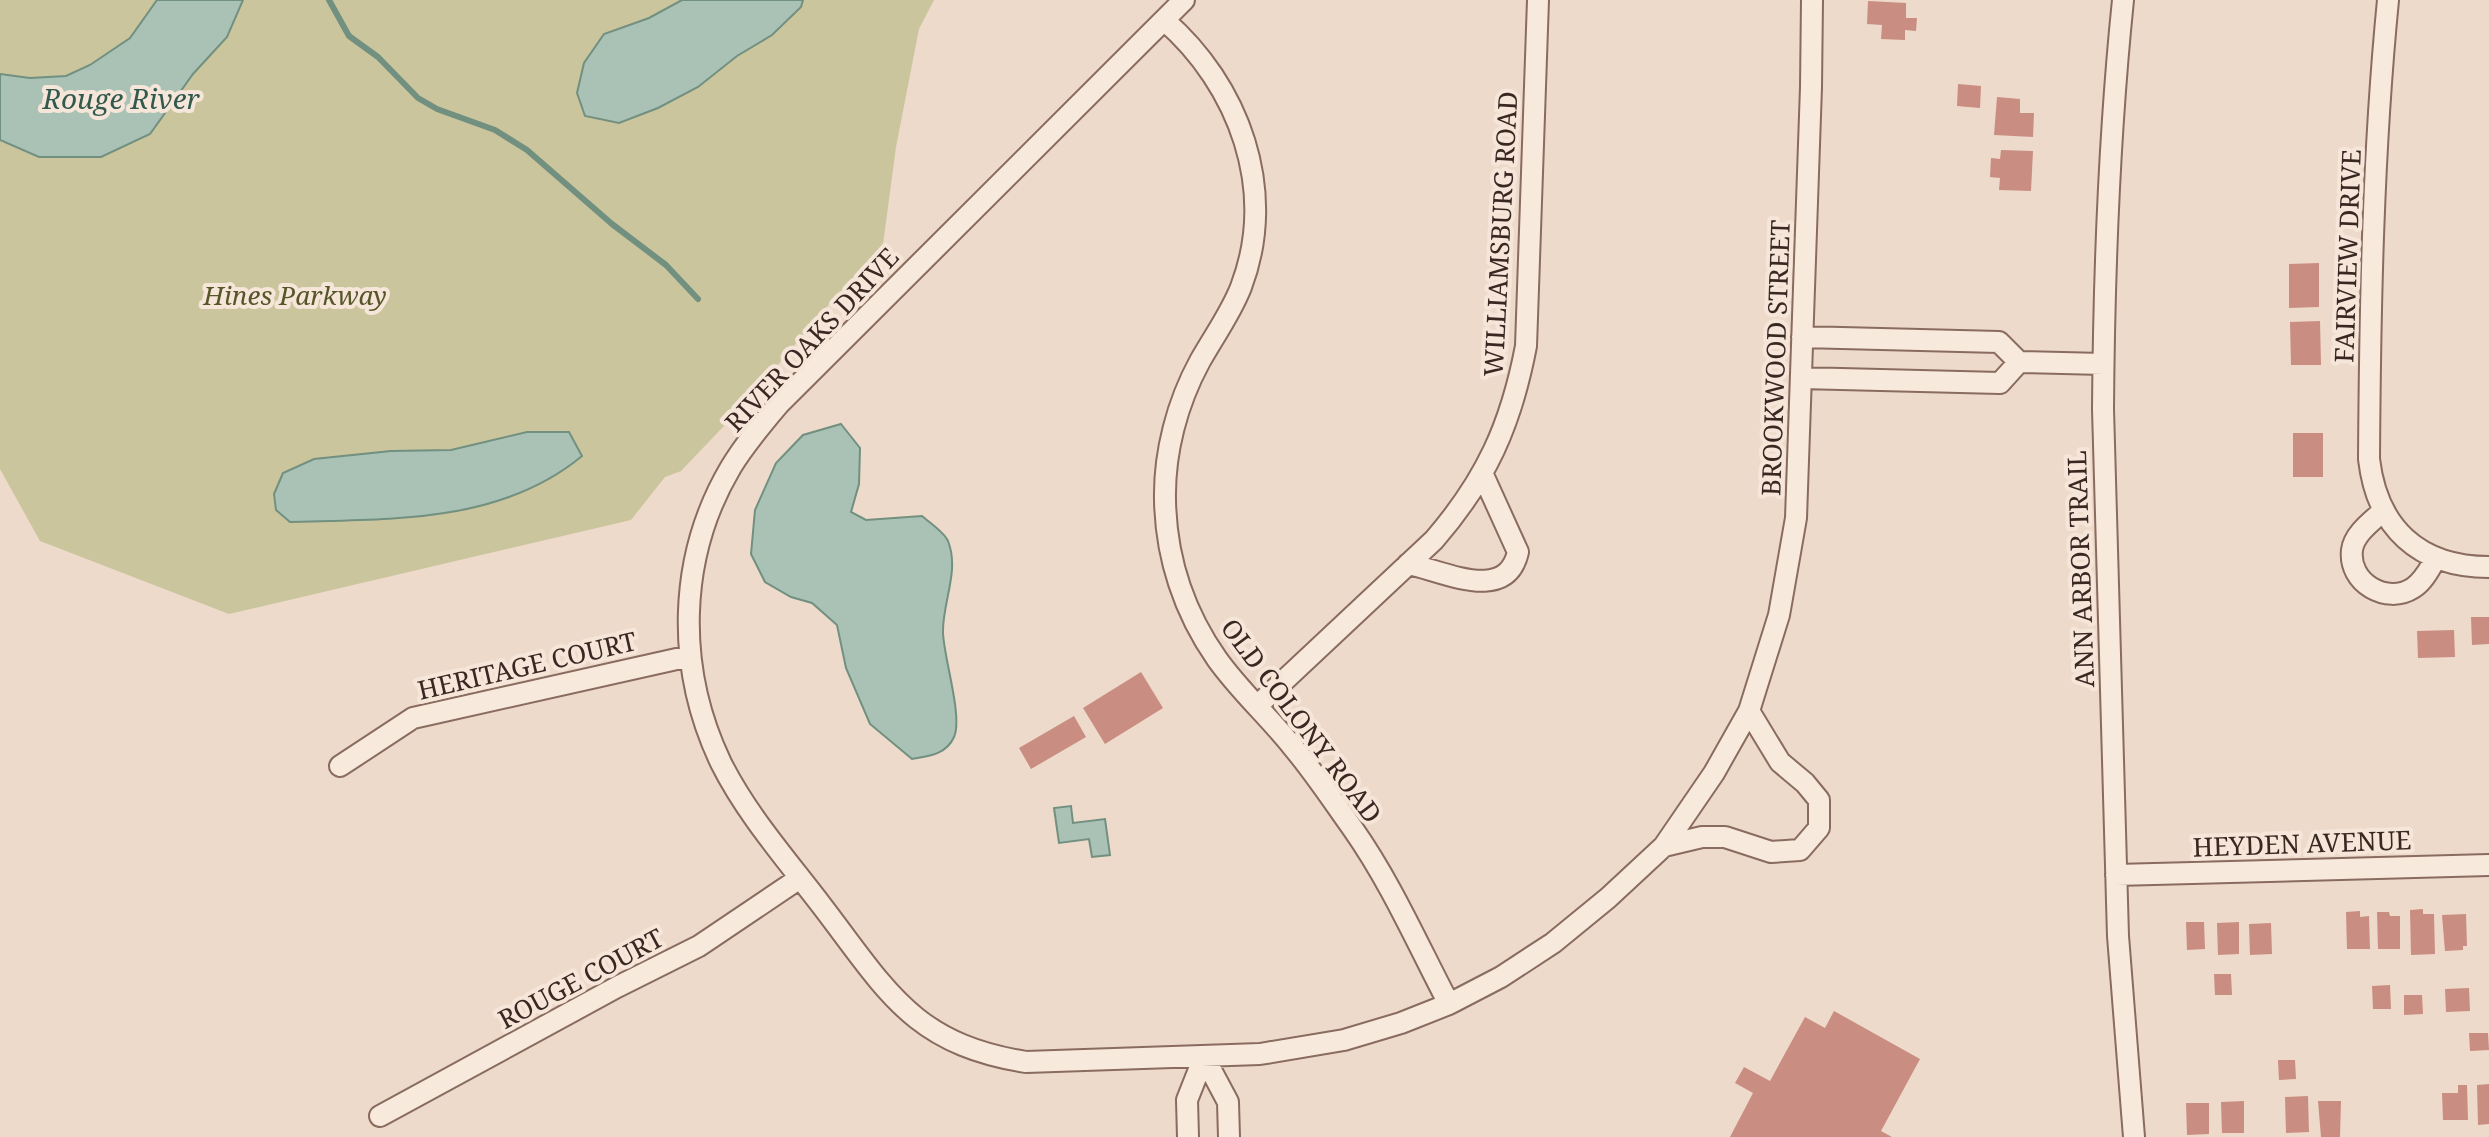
<svg xmlns="http://www.w3.org/2000/svg" width="2489" height="1137" viewBox="0 0 2489 1137" font-family="'Noto Serif',serif">
  <style>
    .green { fill: #cbc59e }
    .water { fill: #aac2b5; stroke: #719080; stroke-width: 2 }
    .lines { fill: none; stroke-linecap: round; stroke-linejoin: round }
    .stream { stroke: #719080; stroke-width: 6 }
    .building { fill: #c98d82 }
    .minor-casing { stroke: #896b5f; stroke-width: 24 }
    .minor { stroke: #f8e9dd; stroke-width: 20 }
    .labels { text-anchor: middle; stroke-width: 8; stroke-linejoin: round; paint-order: stroke }
    .street-label { font-size: 26px; fill: #3b2722; stroke: #f5e6d9 }
    .park-label { font-size: 26px; font-style: italic; fill: #565629; stroke: #f5e6d9 }
    .water-label { font-size: 28px; font-style: italic; fill: #32594d; stroke: #f5e6d9 }
  </style>
  <rect width="100%" height="100%" fill="#eddaca"/>
  <path class="green" d="M0,0H934L919,29L896,147L882,252L837,295L744,405L681,471L665,477L631,520L229,614L40,541L0,469Z"/>
  <path class="water" d="M157,0H243L227,37L193,74L150,134L101,157H39L0,140V74L30,78L66,76L90,65L130,38Z
    M682,0H803L801,7L772,35L737,56L698,87L658,108L619,123L585,116L577,93L584,63L604,34L649,18Z
    M841,424L860,448L859,484L851,512L866,520L922,516C930,523 944,532 948,541C960,571 942,603 943,633C944,659 963,717 954,737C946,755 928,756 912,759L870,724L846,668L837,625L812,603L791,597L765,582L751,554L755,510L776,463L803,435Z
    M527,432H569L582,456C500,524 390,519 290,522L276,510L274,494L283,473L314,459L391,451L451,450Z
    M1071,806L1073,823L1105,819L1110,855L1092,857L1089,839L1059,843L1054,808Z"/>
  <g class="lines">
    <path class="stream" d="M329,0L349,36L378,57L418,98L437,109L495,130L527,150L612,224L666,265L698,299"/>
  </g>
  <path class="building" d="M1868,1L1906,3V18H1917L1916,31L1905,30V40L1881,39L1882,25L1867,24Z
    M1958,84L1981,86L1980,108L1957,106Z
    M1997,97L2020,99V113H2034L2033,137L1994,135Z
    M2001,150L2033,151L2031,191L1999,190L2000,178L1990,177L1991,158L2000,159Z
    M2319,263V307L2289,308V264Z
    M2320,321L2321,365H2291L2290,322Z
    M2293,433H2323V477H2293Z
    M2471,617H2489V644L2472,645Z
    M2454,630L2455,657L2418,658L2417,631Z
    M1141,672L1163,708L1105,744L1083,708Z
    M1074,716L1086,737L1031,769L1019,748Z
    M2423,909V914H2434L2435,954L2411,955L2410,910Z
    M2360,911V917L2369,916L2370,949H2347L2346,912Z
    M2377,912H2389L2390,916H2400V949H2378Z
    M2466,914L2467,946H2463V950L2445,951L2442,915Z
    M2186,922H2204L2205,949L2187,950Z
    M2239,922V954L2218,955L2217,923Z
    M2271,923L2272,954L2250,955L2249,924Z
    M2214,974H2231L2232,995H2215Z
    M2390,985L2391,1009H2373L2372,986Z
    M2469,988L2470,1011L2446,1012L2445,989Z
    M2404,995H2422L2423,1014L2404,1015Z
    M1834,1011L1920,1059L1881,1131L1892,1137H1730L1753,1093L1735,1083L1744,1067L1770,1081L1805,1017L1825,1028Z
    M2469,1033H2488L2489,1050L2470,1051Z
    M2278,1060H2295L2296,1079L2279,1080Z
    M2489,1084V1124L2478,1125L2477,1085Z
    M2458,1085H2467L2468,1120H2443L2442,1093H2458Z
    M2308,1096L2309,1132L2286,1133L2285,1097Z
    M2244,1101V1133H2222L2221,1102Z
    M2318,1101H2341L2340,1137H2321Z
    M2186,1103H2209V1134L2187,1135Z"/>
  <g class="lines">
    <g class="minor-casing">
      <path id="minor" d="M1184,0L779,404C762,424 745,444 731,467C677,558 676,669 721,763C747,815 787,860 822,906C887,991 913,1044 1026,1062L1260,1054L1344,1040L1401,1023L1449,1004L1501,977L1553,943L1608,898L1664,846L1714,773L1749,711L1779,615L1796,518L1811,87L1812,0
        M2123,0C2109,136 2104,272 2103,409L2118,936L2134,1137
        M2388,0C2373,153 2370,306 2369,459C2377,528 2419,567 2489,567
        M1164,20C1239,85 1278,190 1241,287C1231,313 1214,336 1200,361C1177,403 1164,453 1165,500C1166,557 1184,612 1217,659C1239,690 1268,716 1292,746C1314,772 1333,801 1353,829C1391,883 1418,945 1449,1004
        M1802,337L1999,342L2019,362L2103,364
        M1801,378L2000,383L2019,362
        M2383,511C2372,521 2354,534 2352,550C2348,583 2387,605 2413,588C2424,581 2430,568 2436,558
        M1408,564C1444,571 1506,604 1518,552L1483,475
        M1257,706L1434,540C1486,480 1511,425 1526,346L1538,0
        M340,766L413,718L690,656
        M1664,846L1702,837H1725L1771,852L1800,850L1819,828V800L1805,783L1780,762L1749,711
        M2116,875L2489,865
        M380,1116L617,987L699,946L800,878
        M1188,1137L1187,1100L1204,1057L1228,1102L1229,1137"/>
    </g>
    <use href="#minor" class="minor"/>
  </g>
  <g class="labels">
    <g class="street-label">
      <text transform="translate(1501 234) rotate(-87)" y="9">WILLIAMSBURG ROAD</text>
      <text transform="translate(2348 256) rotate(-88)" y="9">FAIRVIEW DRIVE</text>
      <text transform="translate(812 340) rotate(-47)" y="9">RIVER OAKS DRIVE</text>
      <text transform="translate(1776 358) rotate(-88)" y="9">BROOKWOOD STREET</text>
      <text transform="translate(2081 569) rotate(-92)" y="9">ANN ARBOR TRAIL</text>
      <text transform="translate(527 666) rotate(-13)" y="9">HERITAGE COURT</text>
      <text transform="translate(1301 721) rotate(53)" y="9">OLD COLONY ROAD</text>
      <text transform="translate(2302 844) rotate(-2)" y="9">HEYDEN AVENUE</text>
      <text transform="translate(581 979) rotate(-28)" y="9">ROUGE COURT</text>
    </g>
    <g class="park-label">
      <text x="295" y="305">Hines Parkway</text>
    </g>
    <g class="water-label">
      <text x="121" y="109">Rouge River</text>
    </g>
  </g>
</svg>
